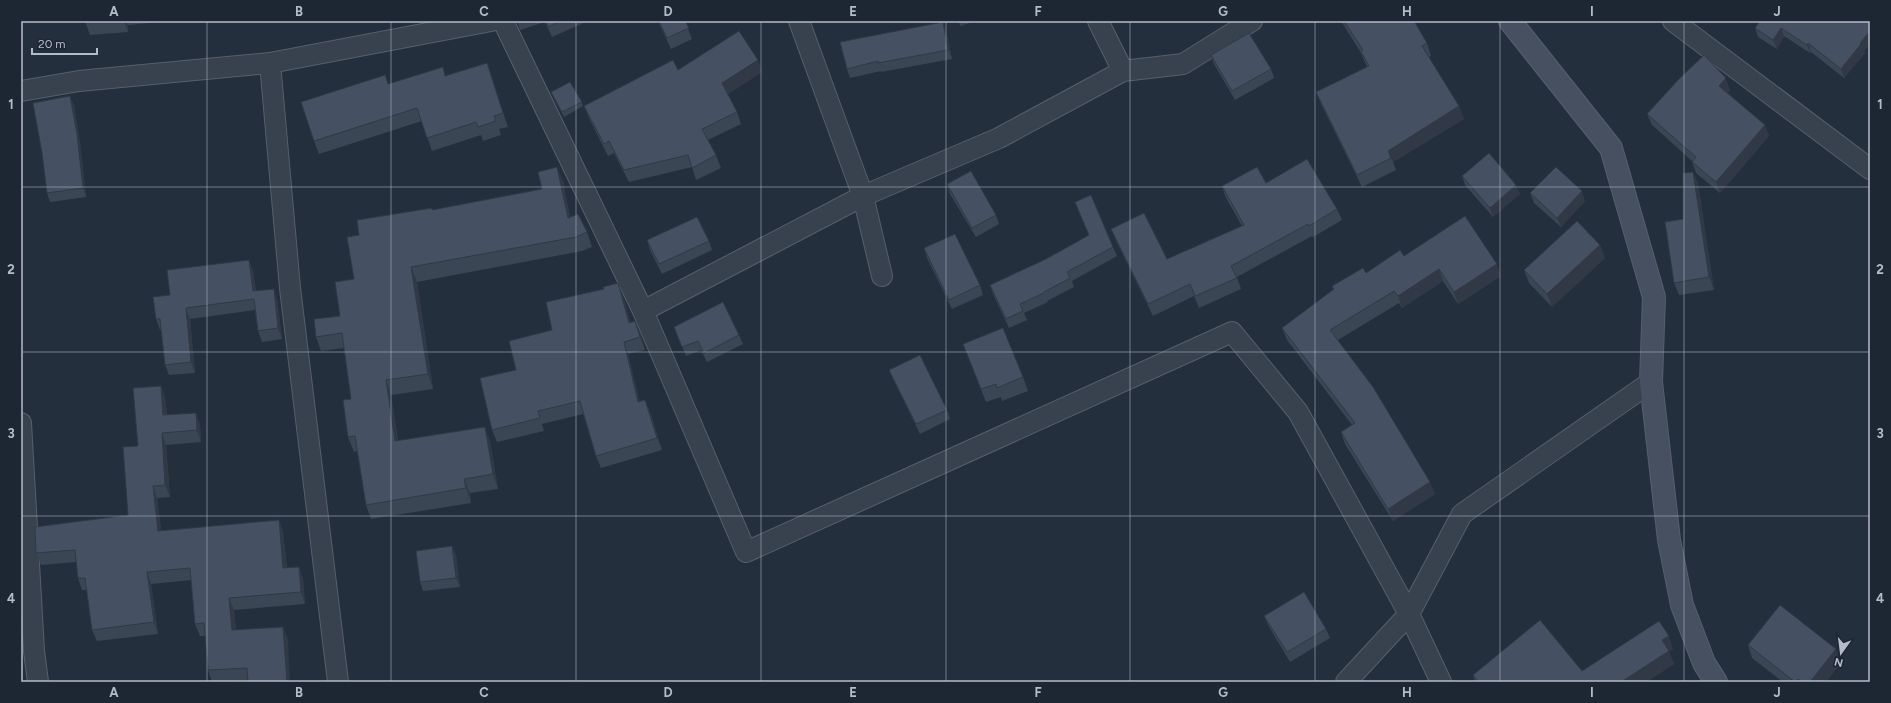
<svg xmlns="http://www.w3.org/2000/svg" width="1891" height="703" viewBox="0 0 1891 703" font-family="Figtree,sans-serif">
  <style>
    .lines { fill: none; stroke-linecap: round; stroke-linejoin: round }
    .street-casing { stroke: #565f6c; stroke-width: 22 }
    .secondary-casing { stroke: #565f6c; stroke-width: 24 }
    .street { stroke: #38414e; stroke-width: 20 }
    .secondary { stroke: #465061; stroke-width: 22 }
    .wall { fill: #3b4654 }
    .shaded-wall { fill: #303945 }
    .building { fill: #455162; stroke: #303945 }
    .grid { fill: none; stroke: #b4bcc9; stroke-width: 1; stroke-opacity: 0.55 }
    .neatline { fill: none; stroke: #b4bcc9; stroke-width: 1.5 }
    .grid-label { font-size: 13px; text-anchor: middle; font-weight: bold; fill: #b4bcc9 }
  </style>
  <rect width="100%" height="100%" fill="#242f3e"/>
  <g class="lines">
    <g class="street-casing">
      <path id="street" d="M503,21L643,311L863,196L999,138L1123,71L1183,64L1252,21
        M799,21L863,196L882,276
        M1098,21L1123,71
        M1673,21L1870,169
        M270,63L290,288L338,682
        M21,91L79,81L270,63L491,21
        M643,311L746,552L1232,332L1298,412L1409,614L1441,682
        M21,423L34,651L38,682
        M1346,682L1409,614L1462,514L1651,382"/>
    </g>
    <g class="secondary-casing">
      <path id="secondary" d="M1510,21L1611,148L1654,297L1651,382L1669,540L1682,605L1704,663L1716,682"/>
    </g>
    <use href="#street" class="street"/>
    <use href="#secondary" class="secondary"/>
  </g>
  <path class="wall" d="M85,21H170L128,25V32L90,35Z
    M517,21H588L552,37L545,22L520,30Z
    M658,21H685L692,39L671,49Z
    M959,21H976L960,26Z
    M1341,21H1414L1427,43L1431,56L1429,57L1464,119L1393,162L1396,170L1362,187L1321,104L1316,92L1367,67L1361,53Z
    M1870,21V44L1864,51L1865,53L1844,78L1811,52L1810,53L1784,36L1777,49L1758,37L1755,28Z
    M946,31L952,59L881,72V71L850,78L847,69Z
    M1211,55L1271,69L1274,78L1235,100L1214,64Z
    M487,63L508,127L499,129L501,135L483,141L481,135L432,151L422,121L319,154L314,141L385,75L388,84L446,76Z
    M678,70L762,72L728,94L737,112L741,124L708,140L716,155L721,168L696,180L692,167L629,182L614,153L608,156L589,118L584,106Z
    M1730,90L1727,93L1765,125L1769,136L1720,193L1696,173L1692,162V161L1652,125L1647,114Z
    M551,92L582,102L583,106L564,117L553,97Z
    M74,105L80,143L86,197L50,202L47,193Z
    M1693,172L1698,184L1714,290L1679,295L1674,283L1683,219Z
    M1462,176L1520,194L1493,217L1465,185Z
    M563,181L570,217L587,232L592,247L582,251L417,282L433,389L391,395L398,440L490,441L498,489L470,493L471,503L371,519L366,505L357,451L354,452L348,437L351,399L344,348L321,351L316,337L340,316L354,279L359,235L432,210L542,189Z
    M1266,183L1337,209L1342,220L1313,237L1312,236L1237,277L1241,289L1199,308L1194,296L1153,316L1116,241L1111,229L1167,259L1242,226L1226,198L1222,186Z
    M947,184L996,215L999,224L976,237L950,194Z
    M1530,193L1585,201L1561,227L1534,203Z
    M1075,202L1113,247L1117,256L1072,281L1074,287L1047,301L1048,302L1024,313L1027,320L1009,328L993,294L990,285L1046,259L1089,236Z
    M647,240L709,241L712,250L662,274L650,250Z
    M1600,245L1605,258L1552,307L1529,283L1524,270Z
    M924,248L980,285L983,295L952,309L927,258Z
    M1404,256L1501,276L1458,304L1443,281L1402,308L1399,303L1338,340L1435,494L1393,521L1345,444L1341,432L1352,425L1287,340L1282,328L1333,290L1332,286L1366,273Z
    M253,270L256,291L277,300L282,339L262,342L258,331L255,310L190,319L195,373L169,375L165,365L161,330H160L156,319L170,295Z
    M623,296L630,322L640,333L645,350L628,354L639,401L645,400L650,412L662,450L601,468L596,456L583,414L542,424L544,431L497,442L492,430L516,370L552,330Z
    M674,327L739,335L743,344L707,362L701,350L686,356Z
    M963,344L1023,377L1028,391L1002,401L1001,397L986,402Z
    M889,370L947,410L950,419L920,434L893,379Z
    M161,386L165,398L167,415L200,425L201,442L166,445L170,497L157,498L161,531L279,520L283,532L287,568L299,567L303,579L305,604L234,610L236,630L288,639L248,680L212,682L208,670L205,636H200L195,624L191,580L151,584L158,634L97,641L92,630L87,590H82L78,578L76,562L41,565L36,553L128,515L138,446Z
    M452,546L456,555L460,587L423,591L420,582Z
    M1264,616L1326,629L1330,638L1290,662L1268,625Z
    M1748,645L1841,663L1826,682H1783L1752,658Z
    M1673,649L1669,652L1674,664L1646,682H1475L1473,675L1582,671Z"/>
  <path class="shaded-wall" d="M124,21H126L128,25V32Z
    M943,22L946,31L952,59L948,50Z
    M1781,28L1784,36L1777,49L1773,40Z
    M1870,31V44L1864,51L1865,53L1844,78L1841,69Z
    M1808,43L1811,52L1810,53L1807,45Z
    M758,60L762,72L726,95L722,83Z
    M487,63L492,76L508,127L503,113Z
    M1726,78L1730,90L1723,97L1719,86Z
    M70,96L74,105L80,143L86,197L83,188Z
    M1459,106L1464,119L1393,162L1388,151Z
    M1765,125L1769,136L1720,193L1716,182Z
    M557,167L563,181L573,233L568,218Z
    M1693,172L1698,184L1714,290L1709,277Z
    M1516,185L1520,194L1493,217L1490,208Z
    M1582,191L1585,201L1561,227L1557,218Z
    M1600,245L1605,258L1552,307L1547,294Z
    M249,260L253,270L257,302L253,291Z
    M1497,264L1501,276L1458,304L1454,292Z
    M411,267L417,282L433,389L428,374Z
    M1439,269L1443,281L1402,308L1398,296Z
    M618,283L623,296L634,335L629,323Z
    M274,289L277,300L282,339L278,328Z
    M186,308L190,319L195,373L191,362Z
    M635,321L640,333L645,350L640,337Z
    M624,342L628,354L643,414L638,402Z
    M386,380L391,395L400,455L395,441Z
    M161,386L165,398L168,427L163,415Z
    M645,400L650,412L662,450L657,438Z
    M196,413L200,425L201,442L197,430Z
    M485,427L490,441L498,489L493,474Z
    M162,433L166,445L170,497L165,485Z
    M464,479L470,493L471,503L466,488Z
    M1430,482L1435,494L1393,521L1388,509Z
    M153,486L157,498L163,543L158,531Z
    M279,520L283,532L288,580L283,568Z
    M452,546L456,555L460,587L456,578Z
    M299,567L303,579L305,604L301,592Z
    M147,572L151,584L158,634L154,622Z
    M229,598L234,610L237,642L232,630Z
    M283,627L288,639L290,682H287Z
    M1669,636L1673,649L1669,652L1674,664L1646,682H1621L1662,640Z
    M1836,649L1841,663L1826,682H1810Z"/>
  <path class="building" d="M546,21H561L548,27Z
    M659,21H685L689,28L667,38Z
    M1344,21H1414L1427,43L1422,46L1459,106L1388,151L1391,158L1357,175L1316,92L1369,66L1361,52L1363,50Z
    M1760,21H1870V31L1860,43L1861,44L1841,69L1808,43L1807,45L1781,28L1773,40L1755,28Z
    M943,22L948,50L878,63V61L847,69L840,42Z
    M739,31L758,60L722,83L737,112L702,129L716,155L692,168L688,155L624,170L609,141L604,144L584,106L673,60L678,70Z
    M1249,33L1271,69L1232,91L1211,55Z
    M1704,55L1726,78L1719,86L1765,125L1716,182L1692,162L1696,157L1647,114L1679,79Z
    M487,63L503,113L494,116L496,121L478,127L476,122L427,138L417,108L314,141L301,102L385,75L388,84L443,67L445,76Z
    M570,82L582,102L562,112L551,92Z
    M70,96L77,134L83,188L47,193L42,153L33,103Z
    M1489,153L1516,185L1490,208L1462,176Z
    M1307,159L1337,209L1309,226L1308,224L1231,266L1237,278L1195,296L1190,284L1148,304L1111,229L1144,213L1167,259L1244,225L1222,186L1257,167L1266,183Z
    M557,167L568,218L578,214L587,232L576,237L411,267L428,374L386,380L395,441L485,427L493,474L464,479L466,488L366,505L355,436L348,437L343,400L351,399L342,333L316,337L314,319L340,316L335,282L354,279L347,237L359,235L357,220L432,208V210L542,189L538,172Z
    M1556,167L1582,191L1557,218L1530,193Z
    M971,171L996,215L972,228L947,184Z
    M1693,172L1709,277L1674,283L1665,222L1683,219V173Z
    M1091,195L1113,247L1067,272L1070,278L1044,292V293L1020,304L1023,311L1006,319L990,285L1046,259L1089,235L1075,202Z
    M1465,216L1497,264L1454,292L1439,269L1398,296L1394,291L1330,330L1373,387L1430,482L1388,509L1341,432L1355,423L1282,328L1334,289L1332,286L1363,268L1366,273L1400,250L1404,256Z
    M697,217L709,241L659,264L647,240Z
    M1577,221L1600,245L1547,294L1524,270Z
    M955,234L980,285L949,300L924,248Z
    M249,260L253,291L274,289L278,328L258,331L254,299L186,308L191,362L165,365L160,319H156L153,297L170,295L167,270Z
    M618,283L629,323L635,321L640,337L624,342L638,402L645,400L657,438L596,456L580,401L538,411L540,418L492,430L480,378L516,370L509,341L552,330L546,302L604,289L603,287Z
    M723,302L739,335L704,353L698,341L682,347L674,327Z
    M1003,328L1023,377L997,388L996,384L981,389L963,344Z
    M920,355L947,410L916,424L889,370Z
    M161,386L163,415L196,413L197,430L162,433L165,485L153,486L158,531L279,520L283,568L299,567L301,592L229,598L232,630L283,627L287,682H248L247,668L208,670L204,623L195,624L190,568L147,572L154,622L92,630L85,578H78L75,550L36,553L35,527L128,515L123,447L138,446L133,388Z
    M452,546L456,578L420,582L416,551Z
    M1304,592L1326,629L1287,652L1264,616Z
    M1780,605L1836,649L1810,682H1802L1798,679L1796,682H1795L1748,645Z
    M1540,620L1582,671L1659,621L1669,636L1662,640L1669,651L1621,682H1479L1473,675Z"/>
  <path class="grid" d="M207,21V682M391,21V682M576,21V682M761,21V682M946,21V682M1130,21V682M1315,21V682M1500,21V682M1684,21V682M21,187H1870M21,352H1870M21,516H1870"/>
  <rect width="1891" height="703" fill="none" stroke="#1d2633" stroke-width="44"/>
  <g transform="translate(1841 653) rotate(194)" stroke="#1d2633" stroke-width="3" paint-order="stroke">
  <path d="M0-3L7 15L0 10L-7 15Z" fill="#b4bcc9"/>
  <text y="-6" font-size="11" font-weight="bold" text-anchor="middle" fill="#b4bcc9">N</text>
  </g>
  <path d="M32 48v6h65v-6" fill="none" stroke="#b4bcc9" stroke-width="2"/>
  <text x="38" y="48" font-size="12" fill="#b4bcc9" stroke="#1d2633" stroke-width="3" paint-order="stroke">20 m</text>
  <rect x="22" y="22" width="1847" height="659" class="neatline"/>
  <g class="grid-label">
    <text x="114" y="16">A</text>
    <text x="299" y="16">B</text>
    <text x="484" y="16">C</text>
    <text x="668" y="16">D</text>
    <text x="853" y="16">E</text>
    <text x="1038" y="16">F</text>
    <text x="1223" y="16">G</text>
    <text x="1407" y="16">H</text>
    <text x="1592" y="16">I</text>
    <text x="1777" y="16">J</text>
    <text x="11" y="109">1</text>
    <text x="1880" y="109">1</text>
    <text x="11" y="274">2</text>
    <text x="1880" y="274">2</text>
    <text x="11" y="438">3</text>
    <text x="1880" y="438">3</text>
    <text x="11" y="603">4</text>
    <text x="1880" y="603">4</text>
    <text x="114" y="697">A</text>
    <text x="299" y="697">B</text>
    <text x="484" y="697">C</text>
    <text x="668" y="697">D</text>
    <text x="853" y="697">E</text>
    <text x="1038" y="697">F</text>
    <text x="1223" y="697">G</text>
    <text x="1407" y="697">H</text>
    <text x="1592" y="697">I</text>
    <text x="1777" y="697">J</text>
  </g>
</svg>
